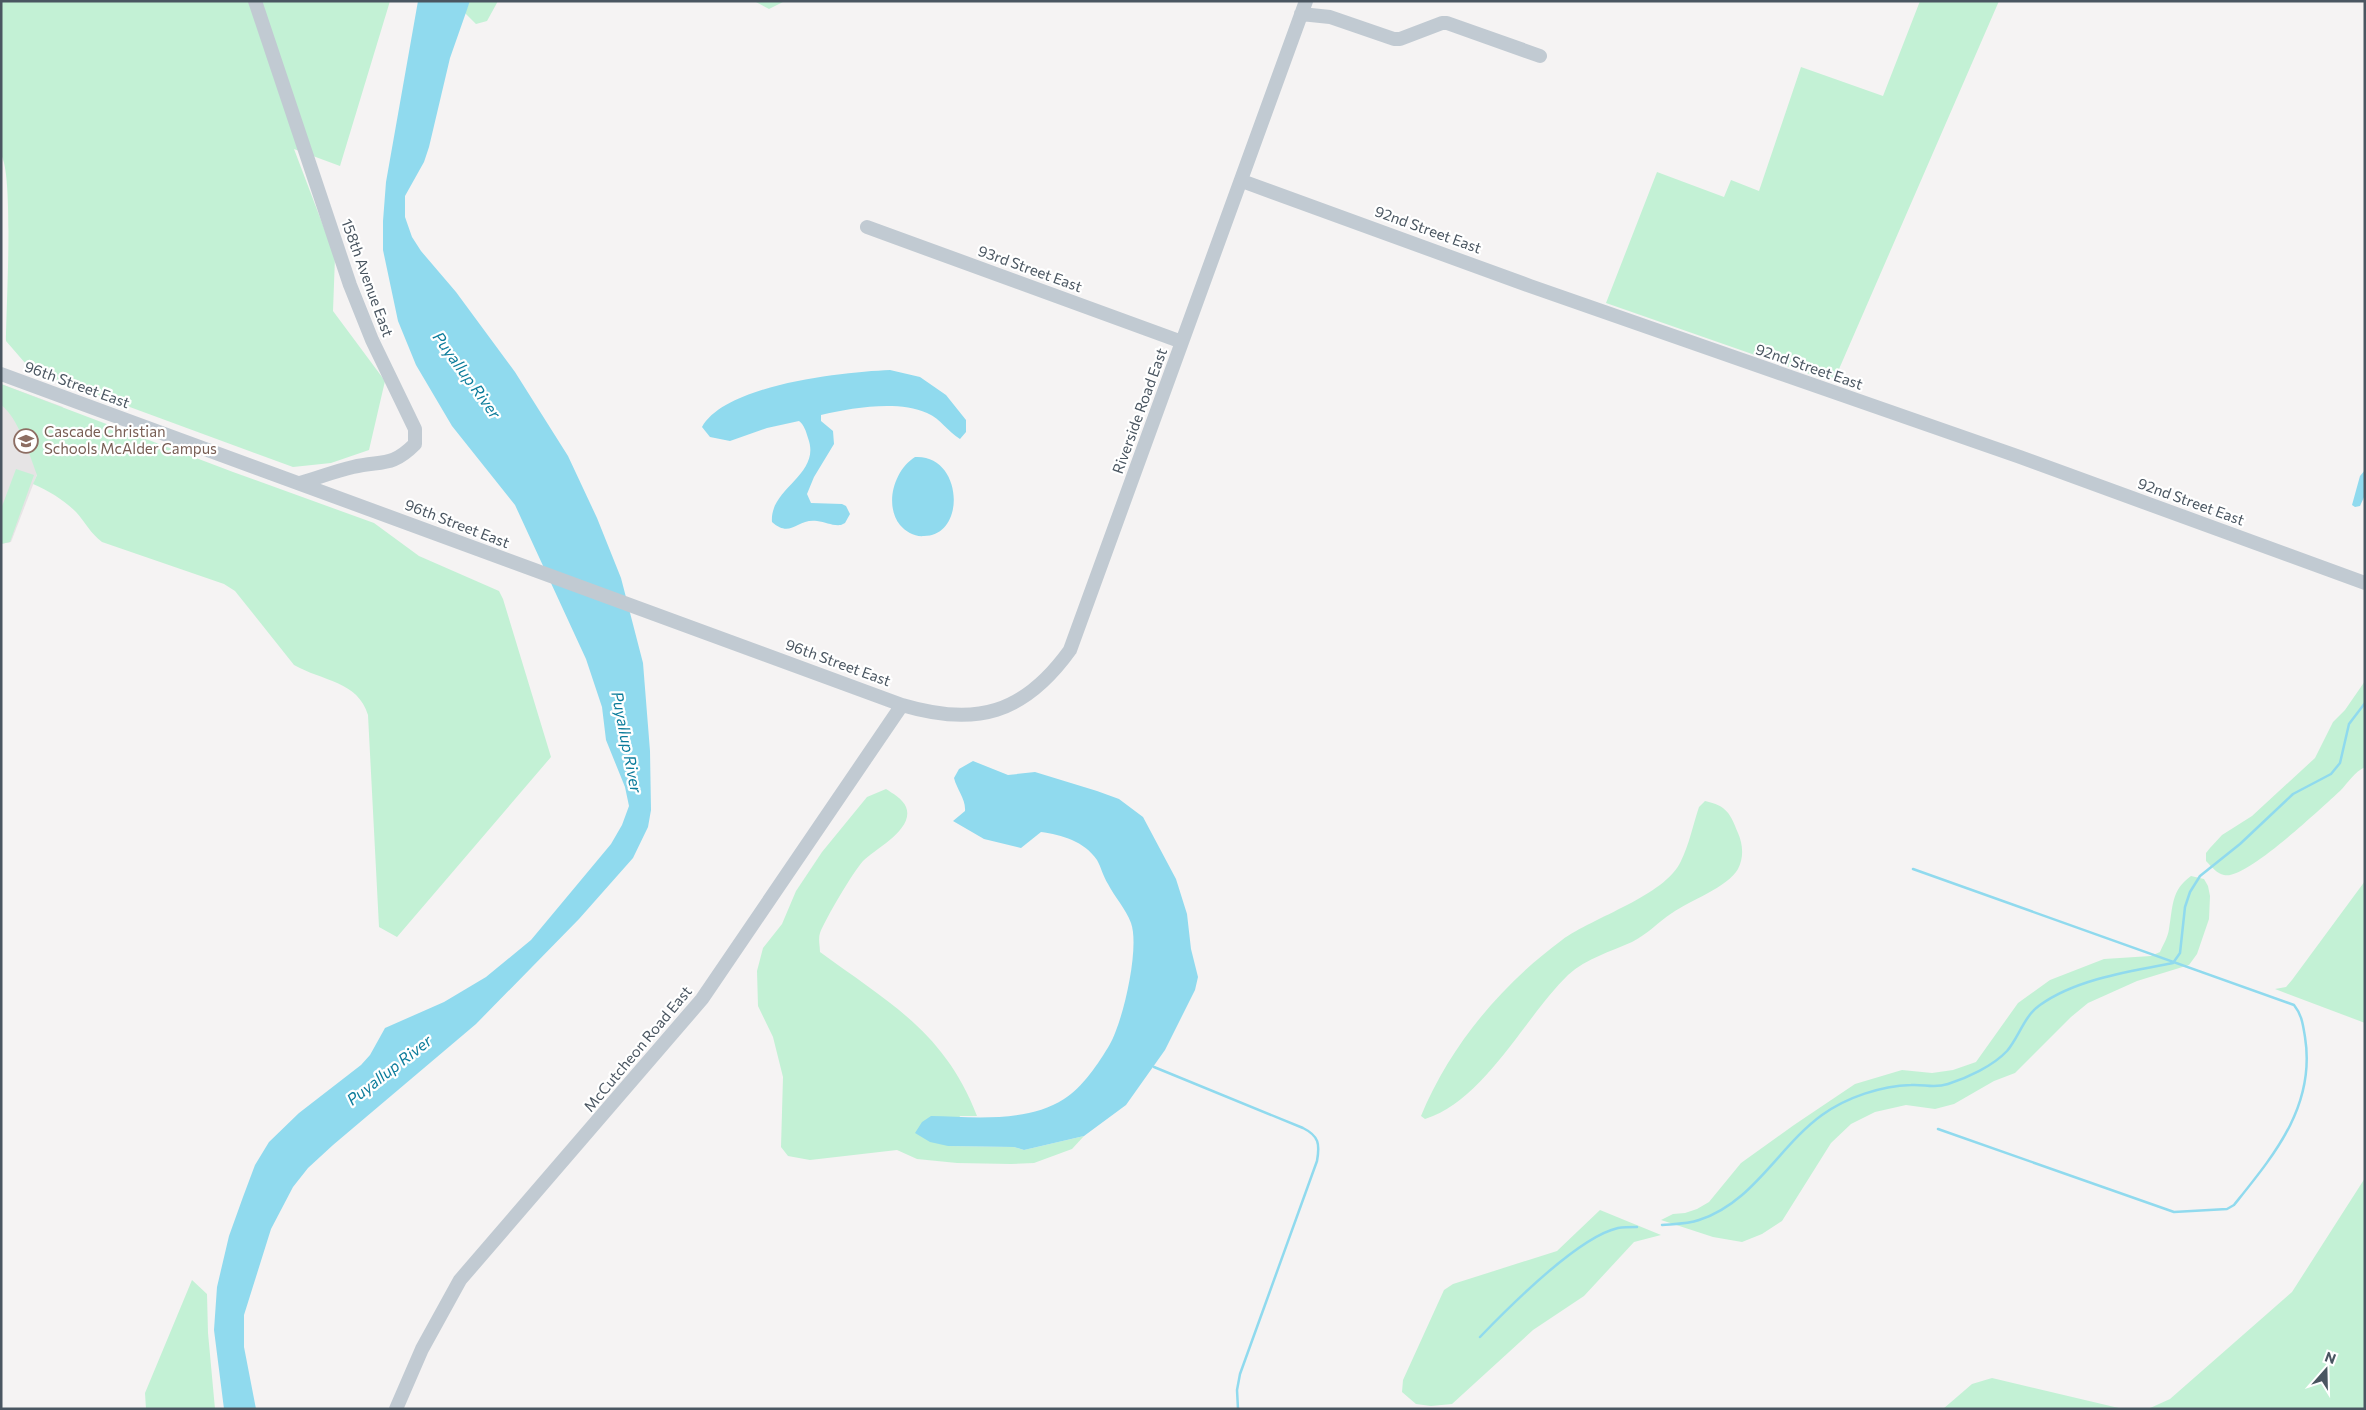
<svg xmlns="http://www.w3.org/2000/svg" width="2366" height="1410" viewBox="0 0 2366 1410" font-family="Commissioner,sans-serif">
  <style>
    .education { fill: #e6e4e5 }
    .green { fill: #c3f1d5 }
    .water { fill: #90daee }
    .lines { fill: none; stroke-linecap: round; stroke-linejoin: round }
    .stream { stroke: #90daee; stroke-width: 2.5 }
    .minor { stroke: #c1cad2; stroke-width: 14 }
    .labels { text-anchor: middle; stroke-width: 4.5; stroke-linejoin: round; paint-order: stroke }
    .street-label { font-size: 15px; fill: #4a5661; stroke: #fff }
    .education-label { font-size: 15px; fill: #785e54; stroke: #fff; text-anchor: start }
    .water-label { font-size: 16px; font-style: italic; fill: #0c7c9b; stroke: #fff }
  </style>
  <rect width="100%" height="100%" fill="#f5f3f3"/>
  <path class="education" d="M1,384L63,407L11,542L1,544Z"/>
  <path class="green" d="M1,1H390L340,166L294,149L335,257L333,311L385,381L369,450L331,463L293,467L32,371L6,341C6,310 14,174 1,155Z
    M470,1H498L487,21L476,24L465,13Z
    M754,1H785L769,9Z
    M1920,1H1999L1836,376L1829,380L1821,378L1606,303L1657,172L1724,197L1731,180L1759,191L1801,67L1883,96Z
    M1,384L233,472L374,523L419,556L499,591L503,599L551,757L397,937L379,927L368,715C358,681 322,681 294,665L235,591L224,584L102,542C91,534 85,522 76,512C64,500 49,491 33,484L37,475C30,456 18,417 1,405Z
    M16,469L34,475L10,542L1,544V509Z
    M2365,681V767C2354,772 2348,783 2340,791C2322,807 2245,881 2224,875C2217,874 2211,866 2206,861V853L2210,848L2222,835L2252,816L2315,758L2333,722L2345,710Z
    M886,789C892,793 903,799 906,807C915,829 875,849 863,861C853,872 826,918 820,933C818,939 820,946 820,952C888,1002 945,1032 977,1116H960L948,1146L1014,1147L1024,1150L1084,1136L1072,1149L1034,1163L1011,1164L957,1163L917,1159L897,1150L810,1160L788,1156L781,1147L783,1077L773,1037L758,1006L757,971L763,948L782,924L796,891L822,852L867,797Z
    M1705,801C1727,806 1730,813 1738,833C1743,844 1744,858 1738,869C1728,887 1689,901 1672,913C1658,922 1648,934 1632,942C1610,952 1587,958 1568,975C1524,1018 1485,1100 1425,1119L1421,1116C1450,1046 1501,985 1562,940C1593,917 1665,896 1681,861C1689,845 1693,825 1699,807Z
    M2191,876L2204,879L2208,886L2210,896L2209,919L2197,954L2189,965L2137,981L2088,1003L2071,1017L2015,1073L1994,1081L1954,1104L1935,1109L1906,1105L1875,1112L1851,1124L1831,1143L1782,1221L1762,1234L1742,1242L1713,1237L1661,1220L1673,1214L1685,1213L1697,1209L1709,1202L1741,1163L1794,1125L1855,1084L1902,1070L1932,1073L1953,1070L1976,1062L2018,1003L2050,980L2104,959L2151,956L2160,952C2163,945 2168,937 2169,929C2173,907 2171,890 2191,876Z
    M2365,881V1023L2275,989L2286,987L2292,980Z
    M2365,1178V1409H2148L2170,1399L2292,1292Z
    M1600,1210L1661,1235L1634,1242L1584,1296L1533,1330L1452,1404L1431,1406L1416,1404L1402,1392L1403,1380L1444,1290L1453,1284L1557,1251Z
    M192,1280L207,1294L208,1333L215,1409H146L145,1393Z
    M1992,1378L2123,1409H1943L1972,1384Z"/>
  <path class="water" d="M418,1H470L450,58L429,147L424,162L405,196V217L412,237L421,251L456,292L515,372L568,456L597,518L621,578L643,663L650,751L651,810L648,827L633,858L579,919L476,1024L333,1145L308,1168L293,1187L271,1229L244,1315V1347L256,1409H224L214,1330L217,1287L229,1236L243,1197L255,1165L269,1142L299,1113L361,1065L370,1055L385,1028L444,1002L486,977L531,940L611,844L622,825L629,806L625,787L606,740L602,707L586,659L515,505L452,426L416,365L398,321L383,250V221L386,182Z
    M890,370L920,377L946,395L966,420V432L960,439C948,432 941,419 927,413C897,400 852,408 821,415V421L833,431L834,444L814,477L807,494L811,503L842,504L846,506L850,514L845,523L841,525C832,526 826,522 817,521C797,518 791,539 772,522C769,488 822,475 808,438C806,431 804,425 799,421L767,428L730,441L710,437L702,427C726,384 844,372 890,370Z
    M915,457C963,454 967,536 924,536C915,537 906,532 900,525C884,505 894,470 915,457Z
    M2365,470V495L2360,506L2355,507L2352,505L2360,476Z
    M973,761L1008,775L1035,772L1097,791L1119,799L1143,817L1176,879L1187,914L1191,949L1198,977L1195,990L1165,1050L1126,1105L1084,1136L1024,1150L1014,1147L948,1146L930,1142L915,1133L922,1122L931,1116C973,1117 1027,1123 1064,1099C1082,1088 1099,1063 1110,1044C1123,1021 1140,948 1131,923C1126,909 1114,896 1108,884C1103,876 1101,867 1097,860C1084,841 1062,835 1041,832L1021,848L984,839L953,821L965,811C966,799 957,790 954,778L959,769Z"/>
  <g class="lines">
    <path class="stream" d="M1913,869L2294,1005C2302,1015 2303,1025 2305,1037C2316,1106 2274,1155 2234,1205L2227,1209L2174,1212L1938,1129
      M1154,1067L1303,1128C1319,1136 1320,1144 1317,1161L1240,1374L1237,1390L1238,1409
      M1662,1225C1674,1224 1688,1224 1699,1220C1753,1203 1779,1146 1822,1115C1847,1097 1881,1086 1911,1085C1925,1084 1933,1089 1948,1084C1967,1078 1993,1066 2007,1051C2019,1037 2024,1016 2040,1005C2076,979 2131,971 2173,963L2180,953L2185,907L2190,892L2200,876L2240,844L2293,794L2331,774L2340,763L2349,724L2365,703
      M1480,1337C1509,1307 1578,1237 1618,1228C1624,1227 1631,1227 1637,1227"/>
    <path class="minor" d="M255,1L350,285L372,340L415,429V444C391,468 382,460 353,467C335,471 318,478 300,483
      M1301,14L1330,17L1394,39H1400L1442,23H1447L1540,56
      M1242,181L1530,286L2020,457L2365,583
      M867,227L1182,342
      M1,374L902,705C976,727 1024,714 1070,650L1306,1
      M396,1409L422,1349L460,1280L702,999L902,705"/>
  </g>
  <defs>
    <g id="school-ring" transform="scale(1.25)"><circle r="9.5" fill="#fff" stroke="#8d6e63" stroke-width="1.5"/><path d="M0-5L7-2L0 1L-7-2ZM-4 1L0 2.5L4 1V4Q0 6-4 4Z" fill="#8d6e63"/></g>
  </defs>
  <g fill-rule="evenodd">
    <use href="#school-ring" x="26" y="441"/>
  </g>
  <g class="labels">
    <g class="street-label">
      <text transform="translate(1428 230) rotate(20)" y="5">92nd Street East</text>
      <text transform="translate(1030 269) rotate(20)" y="5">93rd Street East</text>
      <text transform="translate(367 278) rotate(70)" y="5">158th Avenue East</text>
      <text transform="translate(1809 367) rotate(19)" y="5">92nd Street East</text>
      <text transform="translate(77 385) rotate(20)" y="5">96th Street East</text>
      <text transform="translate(1140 411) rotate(-70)" y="5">Riverside Road East</text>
      <text transform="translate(2191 502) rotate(20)" y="5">92nd Street East</text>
      <text transform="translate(457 524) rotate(21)" y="5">96th Street East</text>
      <text transform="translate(838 663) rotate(20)" y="5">96th Street East</text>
      <text transform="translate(638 1049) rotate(-50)" y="5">McCutcheon Road East</text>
    </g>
    <g class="education-label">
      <text x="44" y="437">Cascade Christian<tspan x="44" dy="17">Schools McAlder Campus</tspan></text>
    </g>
    <g class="water-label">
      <text transform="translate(467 375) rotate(54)" y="6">Puyallup River</text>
      <text transform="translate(627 742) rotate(79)" y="6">Puyallup River</text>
      <text transform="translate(389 1070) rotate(-38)" y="6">Puyallup River</text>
    </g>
  </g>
  <rect width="2366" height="1410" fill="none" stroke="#4a5661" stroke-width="5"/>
  <g transform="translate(2326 1370) rotate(20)" stroke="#ffffff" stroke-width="4" paint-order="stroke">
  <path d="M0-4L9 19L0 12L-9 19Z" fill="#4a5661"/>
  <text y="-8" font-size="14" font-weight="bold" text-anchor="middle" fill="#4a5661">N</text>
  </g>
</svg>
